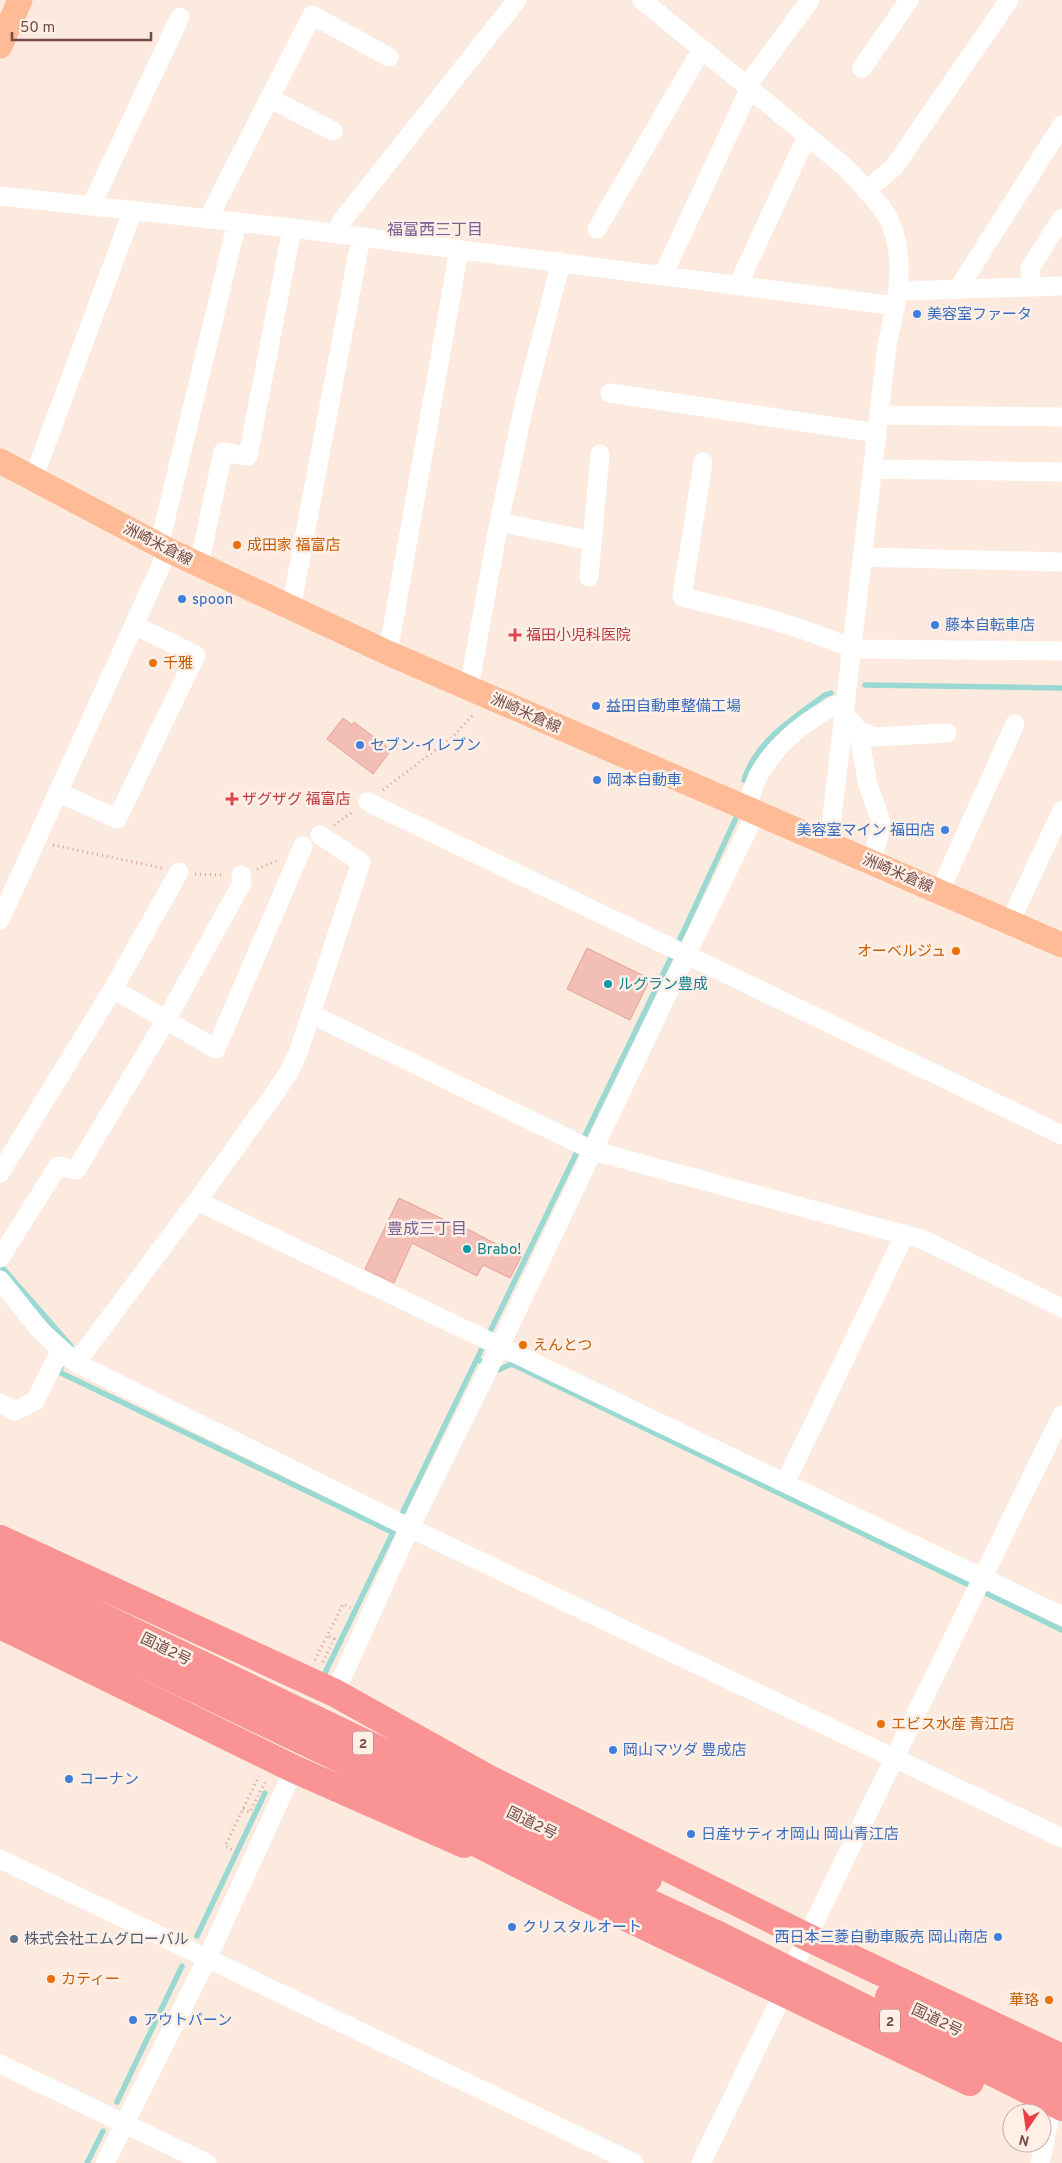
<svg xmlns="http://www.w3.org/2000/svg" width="1062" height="2163" viewBox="0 0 1062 2163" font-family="Overpass,'Noto Sans JP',sans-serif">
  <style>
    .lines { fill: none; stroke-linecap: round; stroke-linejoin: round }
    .stream { stroke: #9ad9d2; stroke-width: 5.5 }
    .building { fill: #f3beb6; stroke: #e6a096 }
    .path { stroke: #d8a29a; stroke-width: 3; stroke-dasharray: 1 4; stroke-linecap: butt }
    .minor { stroke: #fff; stroke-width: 19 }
    .major { stroke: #febb95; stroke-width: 25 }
    .highway { stroke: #fa9494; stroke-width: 28 }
    .shop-dot { fill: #3f7fe0; stroke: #ffefe6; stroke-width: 2 }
    .food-dot { fill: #e8710a; stroke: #ffefe6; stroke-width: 2 }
    .health-dot { fill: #e0444e; stroke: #ffefe6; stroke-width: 2 }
    .culture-dot { fill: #0f9aa8; stroke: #ffefe6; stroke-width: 2 }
    .service-dot { fill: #5c6f8a; stroke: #ffefe6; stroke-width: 2 }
    .labels { text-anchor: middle; stroke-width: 5; stroke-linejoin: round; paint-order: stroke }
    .shield { fill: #ffefe6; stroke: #9e7c76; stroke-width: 1 }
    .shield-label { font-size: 14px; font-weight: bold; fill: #744b46 }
    .shop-label { font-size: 15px; fill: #366cbe; stroke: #ffefe6; text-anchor: start }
    .street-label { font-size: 15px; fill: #744b46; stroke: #ffefe6 }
    .food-label { font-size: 15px; fill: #c56008; stroke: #ffefe6; text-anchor: start }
    .health-label { font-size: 15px; fill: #be3a42; stroke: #ffefe6; text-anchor: start }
    .culture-label { font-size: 15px; fill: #0d838f; stroke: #ffefe6; text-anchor: start }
    .service-label { font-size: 15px; fill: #4e5e75; stroke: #ffefe6; text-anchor: start }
    .neighbourhood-label { font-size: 16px; fill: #776198; stroke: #ffefe6 }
  </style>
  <rect width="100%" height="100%" fill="#fdeadf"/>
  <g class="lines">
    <path class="stream" d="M865,685L1062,688
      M744,780C756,741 794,718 825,695L831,693
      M0,1265L71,1346L70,1349
      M477,1359L498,1370L512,1364L1062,1630
      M61,1368L59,1372L392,1532
      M324,1675L680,939L736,818
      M197,1936L265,1793
      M117,2102L182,1966
      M87,2163L103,2131"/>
  </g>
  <path class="building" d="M343,718L352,725L354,722L391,750L373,774L327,739Z
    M587,948L650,979L630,1020L567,989Z
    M399,1198L455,1225L456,1223L521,1257L510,1278L483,1265L477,1276L412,1243L394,1283L365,1269Z"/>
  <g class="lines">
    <path class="path" d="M383,790L451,738L474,714
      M334,825L354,811
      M53,845L162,868
      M257,869L276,861
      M195,874L224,875
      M315,1660L343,1604L353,1609
      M323,1662L334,1639L327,1635
      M243,1809L250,1812L266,1780
      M236,1852L225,1846L259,1776"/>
    <path class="minor" d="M642,0L845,167C858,181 884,206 891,224C907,264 896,305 887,345L829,843
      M862,68L909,0
      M747,86L810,0
      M269,98L333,131
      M866,191L894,167L1009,0
      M0,196L292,228L896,306
      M91,206L180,17
      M208,219L312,15L389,57
      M597,229L702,49
      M337,234L341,222L517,0
      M663,275L750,88
      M738,285L807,136
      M1032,287L1030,268L1062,218
      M958,289L1062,125
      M899,291L1062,286
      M610,393L877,433
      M879,415L1062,417
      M703,462L682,597C740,611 798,624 852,649L1062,651
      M873,469L1062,472
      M33,479L133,210
      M499,522L592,541
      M159,546L237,222
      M864,557L1062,562
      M199,565L223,452L248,456L292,228
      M589,577L600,454
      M291,608L361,237
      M388,653L459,250
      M469,688L499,522L525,401L561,262
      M851,721L858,730L874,737L947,733
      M858,730L868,785L882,824L871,862
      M58,792L117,819L196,655L134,625
      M368,802L1062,1135
      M746,809C750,799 753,786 758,776C777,742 811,715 846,701
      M940,891L1015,724
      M0,920L168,550
      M1010,922L1062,810
      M113,989L216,1049L303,846
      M311,1014L594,1151L924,1240L1062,1308
      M0,1173L113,989L179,872
      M197,1201L1062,1616
      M0,1258L58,1166L76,1170L166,1020L242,883L241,875
      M0,1280L40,1330L76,1363L402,1524L1062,1838
      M76,1363L197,1201L277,1090L289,1072L298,1053L361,862L320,835
      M0,1403L15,1411L35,1401L61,1349
      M785,1483L905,1234
      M335,1693L410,1527L500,1346L686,955L756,813
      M0,1859L634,2163
      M0,2064L207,2163
      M105,2163L207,1959L294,1769
      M701,2163L778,2004L807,1937L1062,1415
      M1040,2163L1049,2120"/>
    <path class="major" d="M0,46L20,0
      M0,461L168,550L388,653L1062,945"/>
    <path class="highway" d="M0,1539L335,1693L489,1779L807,1937L1062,2058
      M0,1568L648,1879
      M0,1595L341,1759L718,1935L1062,2107
      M0,1625L294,1769L464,1844
      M449,1829L584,1897L970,2082
      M889,1997L1062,2082"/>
  </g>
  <g class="shop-dot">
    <circle cx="917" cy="314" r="5"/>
    <circle cx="182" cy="599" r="5"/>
    <circle cx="935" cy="625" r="5"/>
    <circle cx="596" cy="706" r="5"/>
    <circle cx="360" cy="745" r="5"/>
    <circle cx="597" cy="780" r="5"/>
    <circle cx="945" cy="830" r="5"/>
    <circle cx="613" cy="1750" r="5"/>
    <circle cx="69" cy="1779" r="5"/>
    <circle cx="691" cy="1834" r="5"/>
    <circle cx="512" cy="1927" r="5"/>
    <circle cx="998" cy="1937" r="5"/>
    <circle cx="133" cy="2020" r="5"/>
  </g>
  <g class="food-dot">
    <circle cx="237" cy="545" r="5"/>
    <circle cx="153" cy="663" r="5"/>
    <circle cx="956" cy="951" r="5"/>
    <circle cx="523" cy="1345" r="5"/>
    <circle cx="881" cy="1724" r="5"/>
    <circle cx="51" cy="1979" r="5"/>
    <circle cx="1049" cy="2000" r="5"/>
  </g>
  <g class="health-dot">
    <path d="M512.5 627.5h5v5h5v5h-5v5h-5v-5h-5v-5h5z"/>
    <path d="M229.5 791.5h5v5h5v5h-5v5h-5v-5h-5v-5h5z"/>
  </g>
  <g class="culture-dot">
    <circle cx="608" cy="984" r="5"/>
    <circle cx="467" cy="1249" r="5"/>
  </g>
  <circle class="service-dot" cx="14" cy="1939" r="5"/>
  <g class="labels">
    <g class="shield">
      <rect x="353" y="1731.5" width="20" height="23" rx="4"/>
      <rect x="880" y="2009.5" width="20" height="23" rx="4"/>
    </g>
    <g class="shield-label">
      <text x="363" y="1748">2</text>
      <text x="890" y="2026">2</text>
    </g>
    <g class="shop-label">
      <text x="927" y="319">美容室ファータ</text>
      <text x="192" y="604">spoon</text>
      <text x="945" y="630">藤本自転車店</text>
      <text x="606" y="711">益田自動車整備工場</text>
      <text x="370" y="750">セブン-イレブン</text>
      <text x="607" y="785">岡本自動車</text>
      <text x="935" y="835" text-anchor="end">美容室マイン 福田店</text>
      <text x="623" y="1755">岡山マツダ 豊成店</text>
      <text x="79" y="1784">コーナン</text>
      <text x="701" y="1839">日産サティオ岡山 岡山青江店</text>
      <text x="522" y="1932">クリスタルオート</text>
      <text x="988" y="1942" text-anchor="end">西日本三菱自動車販売 岡山南店</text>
      <text x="143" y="2025">アウトバーン</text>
    </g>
    <g class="street-label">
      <text transform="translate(158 544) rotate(27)" y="5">洲崎米倉線</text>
      <text transform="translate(526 713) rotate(24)" y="5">洲崎米倉線</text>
      <text transform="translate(898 873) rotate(23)" y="5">洲崎米倉線</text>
      <text transform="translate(166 1649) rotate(26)" y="5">国道2号</text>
      <text transform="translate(532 1823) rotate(26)" y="5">国道2号</text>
      <text transform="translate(937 2020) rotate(26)" y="5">国道2号</text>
    </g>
    <g class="food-label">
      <text x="247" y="550">成田家 福富店</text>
      <text x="163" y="668">千雅</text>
      <text x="946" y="956" text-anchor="end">オーベルジュ</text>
      <text x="533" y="1350">えんとつ</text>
      <text x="891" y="1729">エビス水産 青江店</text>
      <text x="61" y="1984">カティー</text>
      <text x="1039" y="2005" text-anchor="end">華珞</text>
    </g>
    <g class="health-label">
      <text x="526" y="640">福田小児科医院</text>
      <text x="242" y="804">ザグザグ 福富店</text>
    </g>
    <g class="culture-label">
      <text x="618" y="989">ルグラン豊成</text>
      <text x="477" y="1254">Brabo!</text>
    </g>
    <g class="service-label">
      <text x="24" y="1944">株式会社エムグローバル</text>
    </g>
    <g class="neighbourhood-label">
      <text x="435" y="235">福富西三丁目</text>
      <text x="427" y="1234">豊成三丁目</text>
    </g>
  </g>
  <g transform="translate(1027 2128) rotate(193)"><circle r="24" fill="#ffefe6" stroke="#c7ada6"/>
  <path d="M0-4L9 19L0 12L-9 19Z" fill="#ec3f46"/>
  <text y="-8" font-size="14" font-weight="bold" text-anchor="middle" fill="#744b46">N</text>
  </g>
  <path d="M12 32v8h139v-8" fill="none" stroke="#744b46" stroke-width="2.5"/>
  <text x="20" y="32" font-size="15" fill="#744b46" stroke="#ffefe6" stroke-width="4" paint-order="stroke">50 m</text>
</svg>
